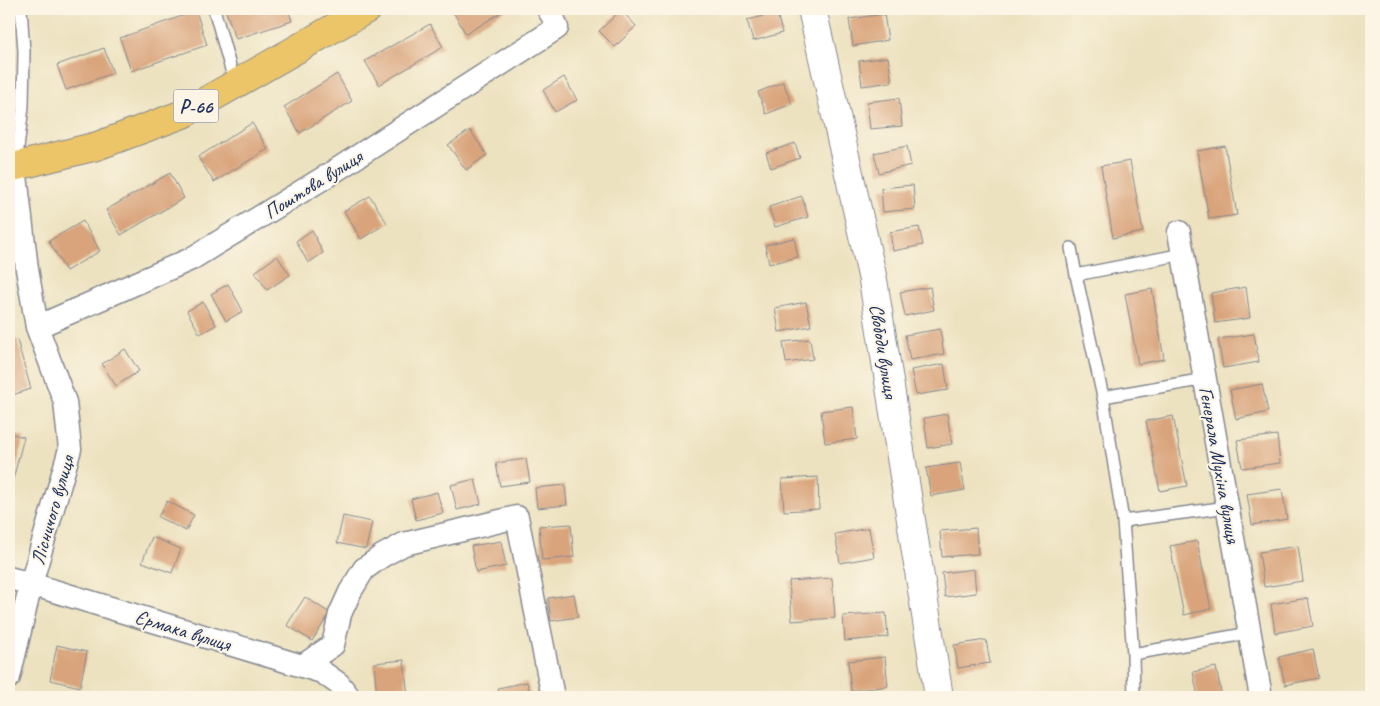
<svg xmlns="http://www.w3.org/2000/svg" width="1380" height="706" viewBox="0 0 1380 706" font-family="Caveat,sans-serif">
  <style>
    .building { fill: #d9a47c }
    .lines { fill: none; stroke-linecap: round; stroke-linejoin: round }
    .service-casing { stroke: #84888f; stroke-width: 14 }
    .minor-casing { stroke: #84888f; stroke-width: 25 }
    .tertiary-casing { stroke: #84888f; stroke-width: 30 }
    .primary-casing { stroke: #84888f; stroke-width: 30 }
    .service { stroke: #fff; stroke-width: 11 }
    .minor { stroke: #fff; stroke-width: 22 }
    .tertiary { stroke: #fff; stroke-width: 28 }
    .primary { stroke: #ecc569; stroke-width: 28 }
    .labels { text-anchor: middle; stroke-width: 4; stroke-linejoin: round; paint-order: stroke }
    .shield { fill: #fcf5e5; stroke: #5e6a86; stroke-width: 1 }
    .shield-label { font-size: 19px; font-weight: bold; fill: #1b2f5e }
    .street-label { font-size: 20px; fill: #1b2f5e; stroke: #fcf5e5 }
  </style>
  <rect width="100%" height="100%" fill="#fcf5e5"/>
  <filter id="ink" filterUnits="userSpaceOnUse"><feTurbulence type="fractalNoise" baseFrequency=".02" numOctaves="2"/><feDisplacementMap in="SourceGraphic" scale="10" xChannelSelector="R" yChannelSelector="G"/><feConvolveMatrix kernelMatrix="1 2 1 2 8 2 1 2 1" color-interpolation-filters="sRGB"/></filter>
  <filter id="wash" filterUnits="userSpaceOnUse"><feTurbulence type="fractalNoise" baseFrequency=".0096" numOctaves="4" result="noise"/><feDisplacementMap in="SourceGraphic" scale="20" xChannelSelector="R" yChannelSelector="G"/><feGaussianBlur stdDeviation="1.12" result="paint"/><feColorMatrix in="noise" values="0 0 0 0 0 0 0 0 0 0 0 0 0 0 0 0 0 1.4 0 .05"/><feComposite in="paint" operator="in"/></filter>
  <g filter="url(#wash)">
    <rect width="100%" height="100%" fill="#ede2c0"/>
    <g id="blocks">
      <path class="building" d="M225,9H288L292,21L236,39Z
        M453,9H507L466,34L452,10Z
        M621,10L636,26L615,47L599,31Z
        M196,11L207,45L131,71L120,38Z
        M777,13L782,33L753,41L747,20Z
        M884,14L888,40L853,46L849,19Z
        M430,24L443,47L379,85L365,61Z
        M104,48L113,73L66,90L57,65Z
        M888,57L892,82L862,86L859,61Z
        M337,74L352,101L300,133L284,107Z
        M564,77L577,100L555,112L543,90Z
        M783,82L792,104L766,114L758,92Z
        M899,98L902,126L870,129L867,102Z
        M252,123L268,149L214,182L198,157Z
        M470,130L487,155L466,170L448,145Z
        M795,143L800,158L771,168L766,153Z
        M907,146L911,165L879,173L874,153Z
        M1225,146L1237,215L1209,219L1197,151Z
        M1130,161L1143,232L1113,238L1101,166Z
        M170,173L184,198L121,235L106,210Z
        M913,185L915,209L883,212L881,188Z
        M370,196L387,223L361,239L344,211Z
        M802,196L808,217L775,227L769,207Z
        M83,221L100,251L66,271L49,241Z
        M919,227L923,245L893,251L890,232Z
        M312,230L323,253L308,263L296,241Z
        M794,238L798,257L769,264L765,245Z
        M277,256L290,275L267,290L255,272Z
        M228,284L243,311L226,321L211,294Z
        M930,287L934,310L905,316L900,292Z
        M1246,287L1250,318L1215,323L1211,293Z
        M1152,289L1164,359L1138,364L1125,294Z
        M203,302L216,325L200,334L187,311Z
        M806,302L811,326L779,332L775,308Z
        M940,329L944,354L910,360L905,335Z
        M1254,334L1259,362L1223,368L1218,339Z
        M810,339L813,359L786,363L783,342Z
        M17,340L31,389L9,396V342Z
        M125,349L139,371L116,386L102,364Z
        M944,364L948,390L916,395L911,370Z
        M1262,384L1268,412L1236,419L1230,390Z
        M853,407L857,439L825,443L821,411Z
        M947,414L952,444L928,448L924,418Z
        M1173,416L1187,486L1160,491L1146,421Z
        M9,433L24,437L9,495Z
        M1277,435L1280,463L1242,468L1237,440Z
        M526,459L530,482L500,486L496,463Z
        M960,463L965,490L931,496L926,468Z
        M818,477L819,509L784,511L782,479Z
        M475,479L481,504L457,510L451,485Z
        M565,485L567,505L537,508L535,488Z
        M1282,489L1287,519L1252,525L1247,494Z
        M437,492L443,513L416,520L411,499Z
        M167,501L194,515L186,531L158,517Z
        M343,516L372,522L366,549L337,543Z
        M571,524L574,557L542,560L539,526Z
        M869,528L874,557L840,563L835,534Z
        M976,528L978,554L942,557L940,531Z
        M152,537L181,549L172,573L142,562Z
        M501,541L506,566L476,572L471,546Z
        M1197,541L1211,609L1184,615L1170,546Z
        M1298,546L1303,581L1264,587L1259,552Z
        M974,569L976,593L945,597L942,573Z
        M832,578L835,618L792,621L789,581Z
        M574,594L578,617L551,621L548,598Z
        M305,597L330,613L312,641L287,625Z
        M1308,598L1313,626L1275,633L1271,604Z
        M886,613L888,637L845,641L843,616Z
        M986,640L990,663L958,668L954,645Z
        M57,645L87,652L80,687L50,680Z
        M1313,649L1319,678L1285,685L1279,657Z
        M885,657L888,686L851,691L848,661Z
        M404,660L408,697H377L374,663Z
        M1216,667L1222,697H1198L1193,672Z
        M527,682L531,697H500L498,688Z"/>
    </g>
  </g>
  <g filter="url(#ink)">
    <use href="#blocks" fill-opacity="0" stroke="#84888f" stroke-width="1"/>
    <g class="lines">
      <g class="service-casing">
        <path id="service" d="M214,9L235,84
          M16,165L23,106L24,51L21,9
          M1071,248L1076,275L1103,397L1123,521L1133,654L1134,697
          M1076,275L1183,254
          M1103,397L1205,379
          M1123,521L1228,507
          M1133,654L1250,633"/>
      </g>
      <g class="minor-casing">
        <path id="minor" d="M1179,232L1261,697
          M37,327L191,259L330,174L557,28L553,17L548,9
          M9,578L31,584L322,672L339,684L349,697
          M302,666L333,645L340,614L350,592L364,569L382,556L404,544L517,517L553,697
          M9,677L31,584L70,449L65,402L37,327L27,269L15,167"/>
      </g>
      <g class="tertiary-casing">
        <path id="tertiary" d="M812,9L873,280L939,697"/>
      </g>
      <g class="primary-casing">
        <path id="primary" d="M9,168L97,146L183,114L367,9"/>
      </g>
      <use href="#service" class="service"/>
      <use href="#minor" class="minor"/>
      <use href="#tertiary" class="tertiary"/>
      <use href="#primary" class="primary"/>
    </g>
  </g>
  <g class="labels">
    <rect class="shield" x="173.5" y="89.5" width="45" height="33" rx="4"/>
    <g class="shield-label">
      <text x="196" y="113">Р-66</text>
    </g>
    <g class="street-label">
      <text transform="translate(313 184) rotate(-32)" y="7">Поштова вулиця</text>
      <text transform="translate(884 351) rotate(81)" y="7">Свободи вулиця</text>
      <text transform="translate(1220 465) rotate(80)" y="7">Генерала Мухіна вулиця</text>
      <text transform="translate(52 510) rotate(-74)" y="7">Лісничого вулиця</text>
      <text transform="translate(183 630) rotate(17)" y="7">Єрмака вулиця</text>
    </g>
  </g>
  <rect width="1380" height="706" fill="none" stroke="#fcf5e5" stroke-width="30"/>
</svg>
